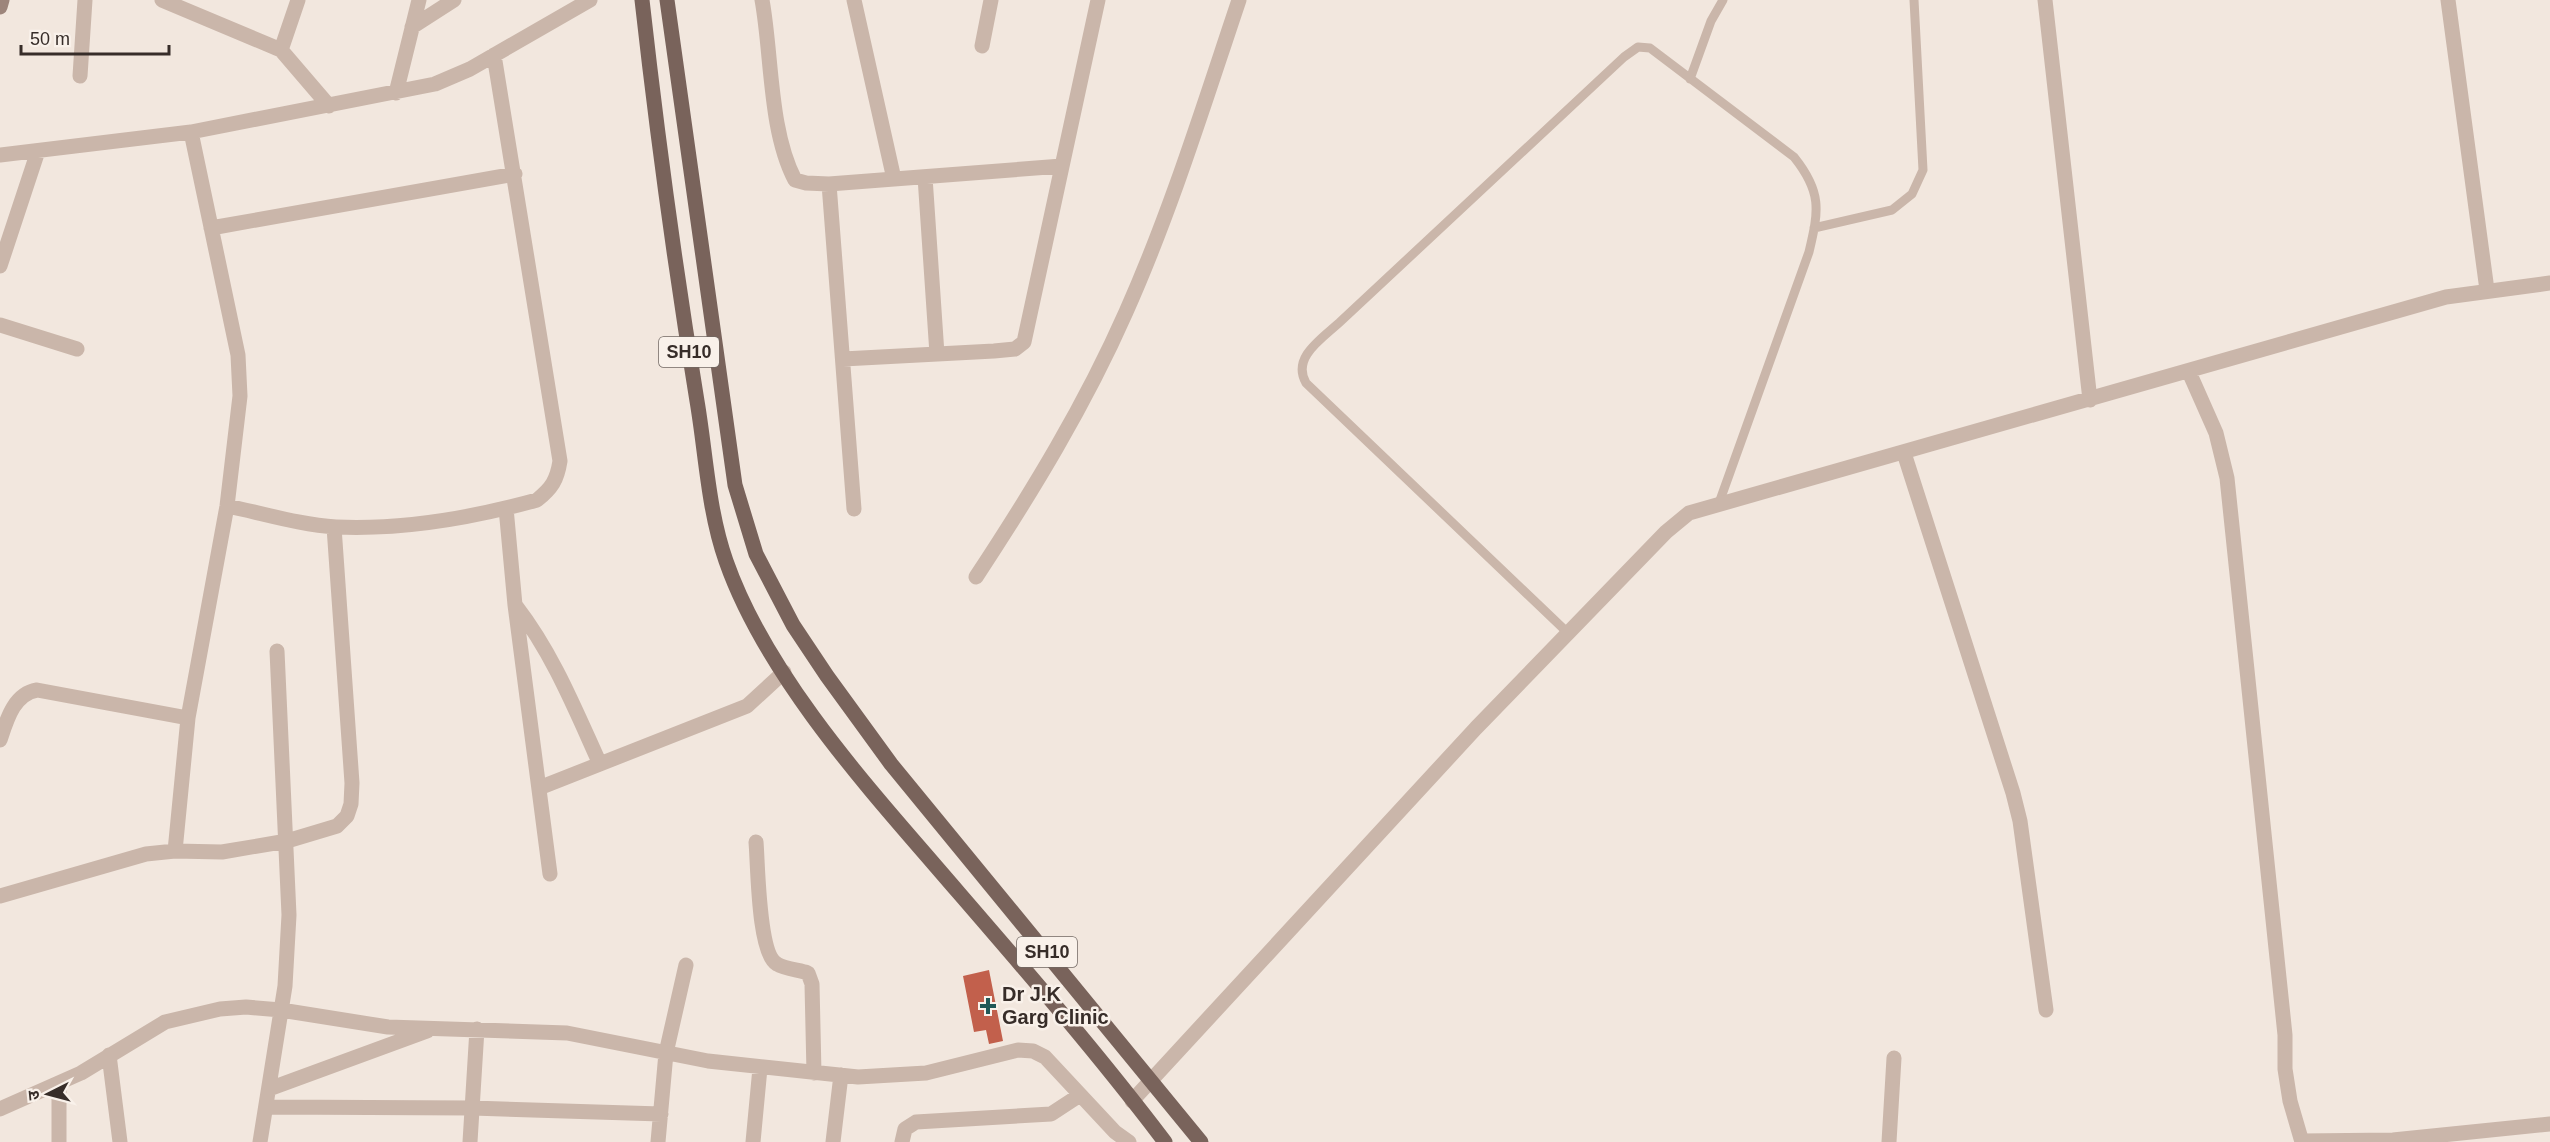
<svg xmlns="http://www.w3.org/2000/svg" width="2550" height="1142" viewBox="0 0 2550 1142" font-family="Arial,'Noto Sans Devanagari',sans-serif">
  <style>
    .building { fill: #c2604c }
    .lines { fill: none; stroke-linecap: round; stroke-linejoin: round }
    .lane { stroke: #cab6aa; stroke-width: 9 }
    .street { stroke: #cab6aa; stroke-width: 15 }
    .secondary { stroke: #9d857b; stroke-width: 15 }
    .primary { stroke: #79635b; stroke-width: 15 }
    .poi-dot { fill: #205857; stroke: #f9f1ea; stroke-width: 2 }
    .labels { text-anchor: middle; stroke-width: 5; stroke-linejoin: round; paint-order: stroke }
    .shield { fill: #f9f1ea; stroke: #716863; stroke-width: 1.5 }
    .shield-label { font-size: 18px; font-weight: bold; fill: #372d29 }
    .poi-label { font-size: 20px; font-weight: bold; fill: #372d29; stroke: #f9f1ea; text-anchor: start }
  </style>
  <rect width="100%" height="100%" fill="#f2e7de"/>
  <path class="building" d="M989,970L1003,1041L989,1044L986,1030L974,1032L963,976Z"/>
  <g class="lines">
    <path class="lane" d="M1690,79L1711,21L1723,0
      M1814,228L1892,210L1912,194L1923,170L1914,0
      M1568,633L1306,383C1291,357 1323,338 1341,321L1624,57L1638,47L1650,48L1794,157C1822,192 1819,210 1809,252L1719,503"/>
    <path class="street" d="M162,0L281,50L329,106
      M762,0C772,54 769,131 795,180L806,183L829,184L1062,166
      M854,0L894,179
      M2045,0L2090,400
      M2448,0L2487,290
      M412,27L454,0
      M982,46L991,0
      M281,50L298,0
      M80,76L85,0
      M396,93L419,0
      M0,155L191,132L435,84L470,69L590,0
      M925,177L937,354
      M829,184L854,509
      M211,228L515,174
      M0,266L38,151
      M0,325L77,349
      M843,359L994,351L1015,349L1024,342L1098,0
      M2189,372L2216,433L2227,478L2285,1035V1069L2290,1101L2302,1142
      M1904,453L2013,793L2020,821L2046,1010
      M227,506C262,513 300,525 336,527C404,530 472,518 537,500C552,488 557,480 560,461L494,55
      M506,508L515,605L550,874
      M976,577C1032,492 1085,405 1126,312C1171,211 1204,104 1239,0
      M516,606C553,654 575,709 600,764
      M0,740C7,719 14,694 37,690L188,718
      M539,788L747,706L784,672
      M756,842C758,864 758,954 777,964C785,969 799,970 808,973L812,984L814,1073
      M175,851L188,718L227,506L240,396L238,355L191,132
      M0,896L146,854L175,851L222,852L287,841L337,826L347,816L351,804L352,783L334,527
      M109,1055L120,1142
      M59,1084V1142
      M269,1089L427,1031
      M1132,1101L1476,728L1666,532L1689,513L2446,297L2550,283
      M266,1107L472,1108L661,1114
      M0,1109L81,1073L165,1022L220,1009L246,1007L281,1010L388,1027L567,1033L708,1061L858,1077L926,1073L1018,1050L1033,1051L1045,1057L1115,1132L1129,1142
      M2302,1141L2393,1140L2550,1124
      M260,1142L285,986L289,915L277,651
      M470,1142L477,1029
      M658,1142L666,1053L686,965
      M753,1142L760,1068
      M833,1142L841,1075
      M902,1142L905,1129L916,1122L1051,1114L1080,1095
      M1889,1142L1894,1058"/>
    <path class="secondary" d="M0,7L2,0"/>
    <path class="primary" d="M642,0C657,134 675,267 697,401C706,454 708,510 726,561C763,667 854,772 927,856C1008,950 1090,1043 1165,1142
      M667,0L735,485L756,554L793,625L827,676L891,764L1201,1142"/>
  </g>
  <path class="poi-dot" d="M985 997h6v6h6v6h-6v6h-6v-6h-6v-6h6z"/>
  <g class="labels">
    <g class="shield">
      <rect x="659" y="337" width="60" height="30" rx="4.5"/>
      <rect x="1017" y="937" width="60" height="30" rx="4.5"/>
    </g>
    <g class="shield-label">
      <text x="689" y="358">SH10</text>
      <text x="1047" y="958">SH10</text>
    </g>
    <g class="poi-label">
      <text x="1002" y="1001">Dr J.K<tspan x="1002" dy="23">Garg Clinic</tspan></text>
    </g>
  </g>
  <g transform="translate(48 1094) rotate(264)" stroke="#f9f1ea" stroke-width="4.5" paint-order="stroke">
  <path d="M0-4.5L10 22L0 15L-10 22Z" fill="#372d29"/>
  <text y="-9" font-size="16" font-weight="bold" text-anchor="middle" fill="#372d29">उ</text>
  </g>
  <path d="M21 45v9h148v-9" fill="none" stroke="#372d29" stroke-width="3"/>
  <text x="30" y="45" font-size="18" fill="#372d29" stroke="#f9f1ea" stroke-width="4.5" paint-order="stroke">50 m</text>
</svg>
